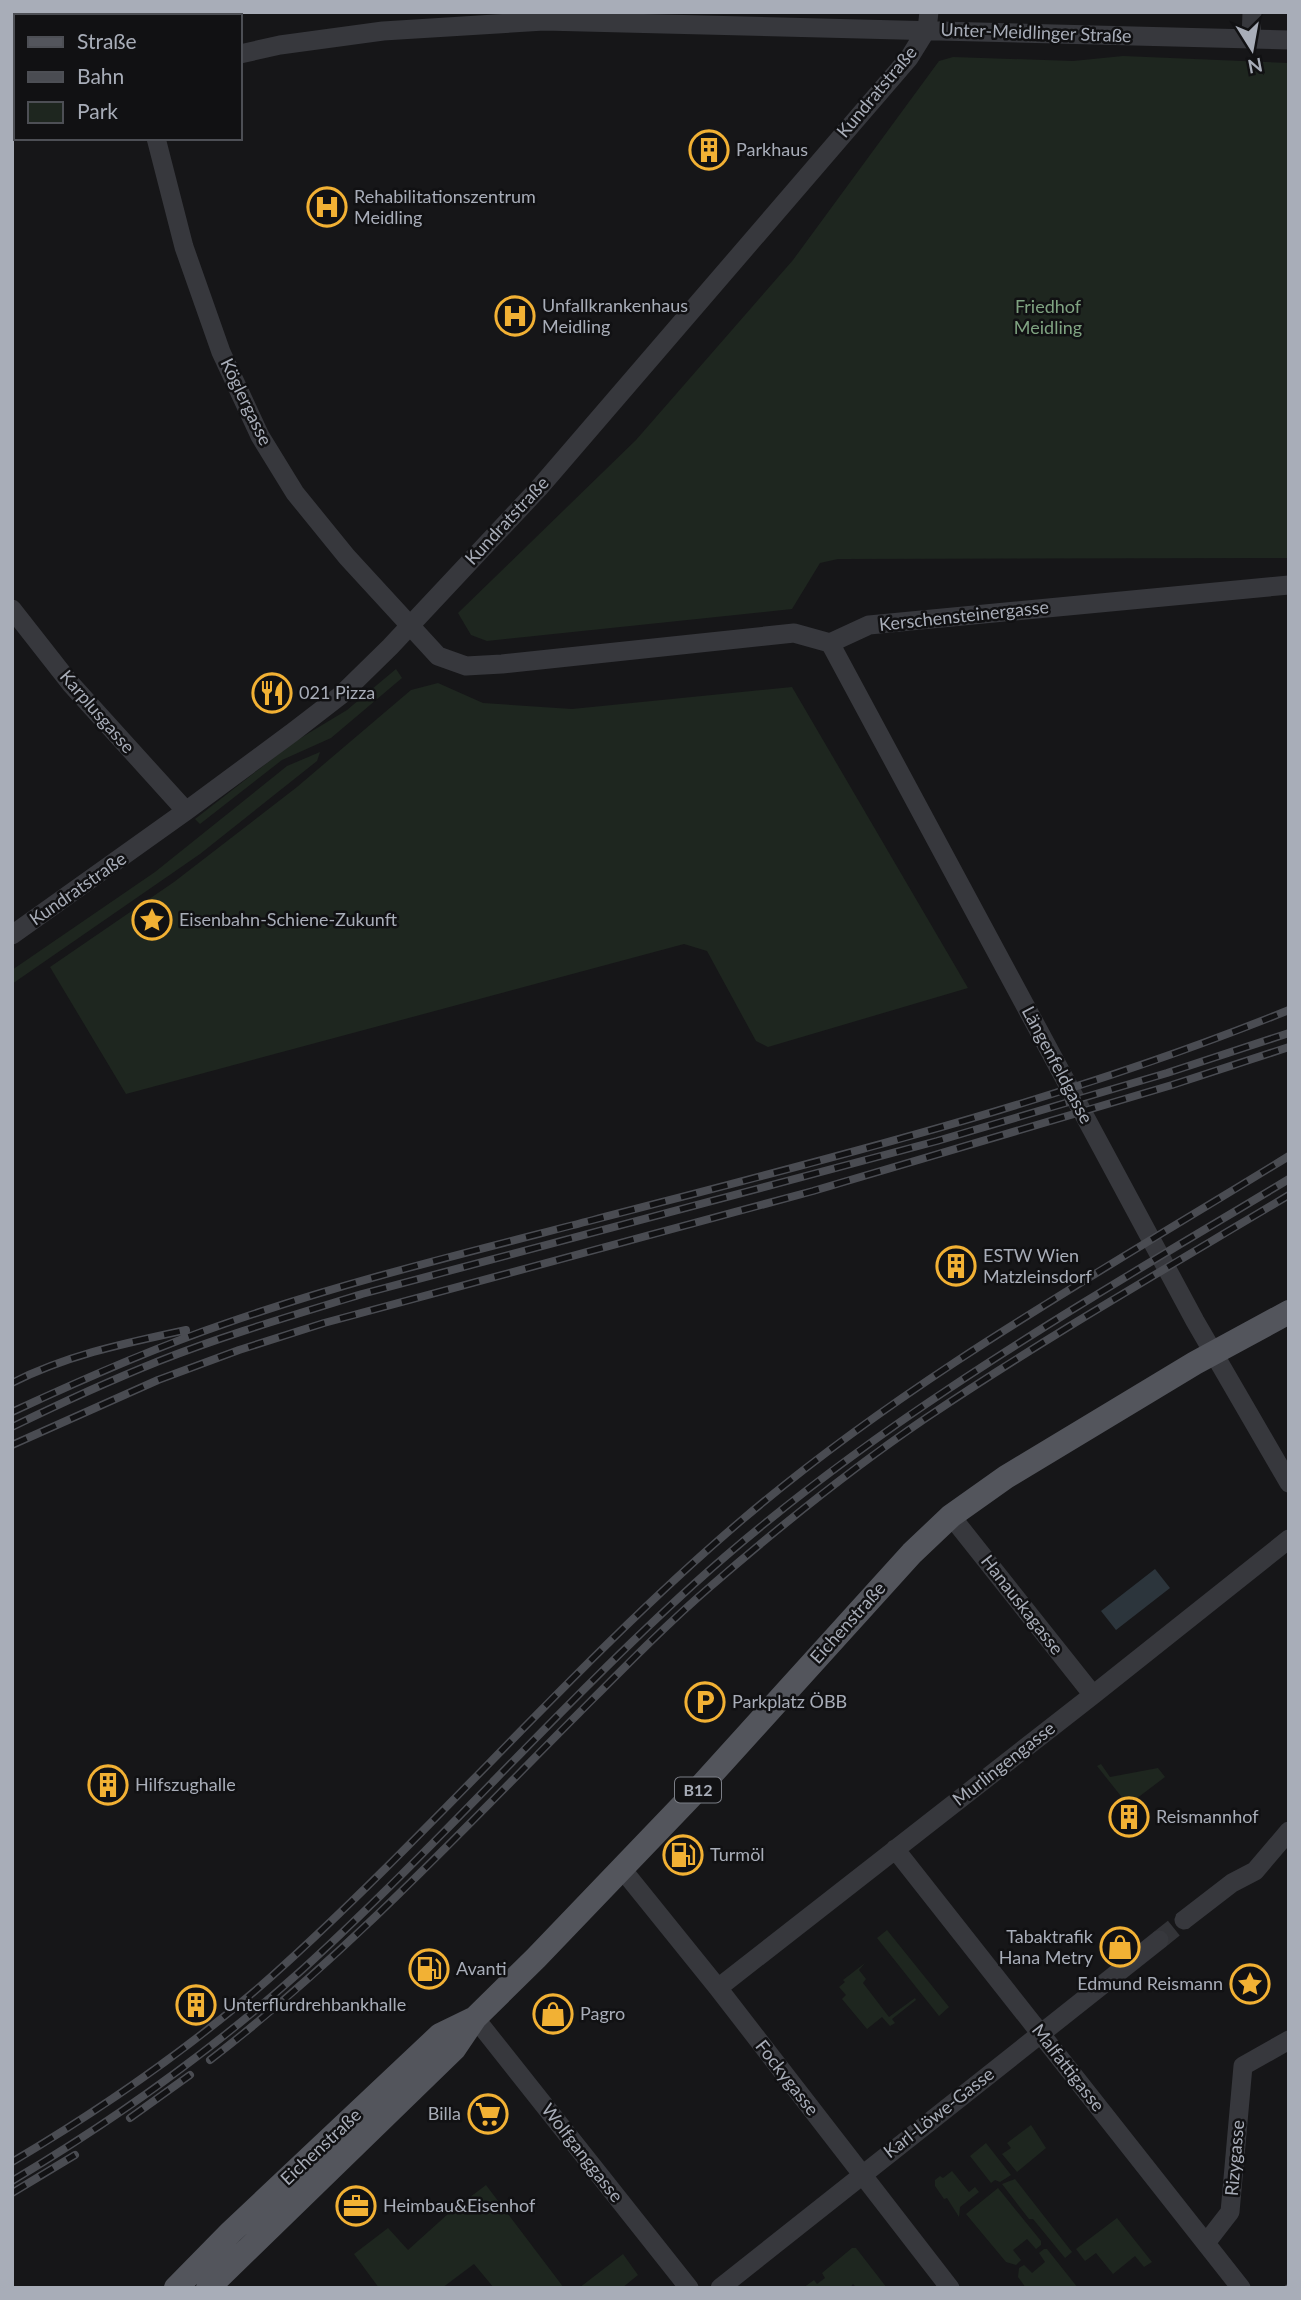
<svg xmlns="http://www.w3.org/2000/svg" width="1301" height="2300" viewBox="0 0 1301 2300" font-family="Lato,sans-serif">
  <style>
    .green { fill: #1e261f }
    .water { fill: #2c353c }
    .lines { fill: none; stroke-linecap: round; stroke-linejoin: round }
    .minor-tunnel { stroke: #333438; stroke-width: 19; stroke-dasharray: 19 10; stroke-linecap: butt }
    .minor { stroke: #37383d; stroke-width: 19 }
    .major { stroke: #53555c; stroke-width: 24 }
    .tram { stroke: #4a4c52; stroke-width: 2 }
    .rail-casing { stroke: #4a4c52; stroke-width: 8 }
    .rail { stroke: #111113; stroke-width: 5; stroke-dasharray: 16; stroke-linecap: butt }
    .labels { text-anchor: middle; stroke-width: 5; stroke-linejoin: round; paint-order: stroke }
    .shield { fill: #111113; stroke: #7b7e86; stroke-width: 2 }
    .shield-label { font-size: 16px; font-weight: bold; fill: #a8adb8 }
    .street-label { font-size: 18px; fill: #a8adb8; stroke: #111113 }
    .poi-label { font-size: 18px; fill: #a8adb8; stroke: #111113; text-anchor: start }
    .park-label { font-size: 18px; fill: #7fa381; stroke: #111113 }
  </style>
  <rect width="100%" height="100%" fill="#161618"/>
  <path class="green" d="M1123,56L1289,63V558L838,559L820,563L792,609L487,641L471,635L458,613L636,440L793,260L939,61L953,57L1073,61Z
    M396,669L402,678L331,738L282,760L200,824L195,819L294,742L347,710Z
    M438,683L483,703L572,709L792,687L968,988L768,1047L756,1041L707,951L684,944L126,1094L50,967L174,882L297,787L411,690Z
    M320,752L317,761L200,854L12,984V970L155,872L287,766Z
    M1101,1764L1110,1777L1158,1768L1165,1777L1128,1805L1097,1766Z
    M887,1930L949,2007L939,2016L877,1938Z
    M865,1963L859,1970L866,1979L863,1983L889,2017L915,1998L916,2000L892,2019L895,2023L890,2026L882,2017L867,2029L842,1999L846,1995L839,1987L845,1982L843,1980Z
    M1031,2125L1046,2148L1017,2172L1002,2154L1011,2148L1007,2143Z
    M986,2143L1011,2175L1000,2182L995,2180L991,2183L970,2156Z
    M952,2171L969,2192L975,2187L979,2192L960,2207L959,2217L947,2198L944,2199L935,2186V2180L940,2176L943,2178Z
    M1015,2179L1072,2252L1065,2258L1033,2219H1029L1002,2184Z
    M486,2185L564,2288H494L474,2264L442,2288H379L354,2254L388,2228L408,2250L449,2213Z
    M998,2188L1041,2241V2245L1036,2249L1027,2239L1013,2250L1021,2260L1016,2265L1006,2262L966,2214Z
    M1117,2218L1152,2262L1144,2267L1135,2256L1113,2274L1096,2253L1085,2261L1076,2249Z
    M852,2248H856L887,2288H857L853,2284L850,2288H803L814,2280L817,2284L825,2278L822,2273Z
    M1044,2249H1047L1078,2288H1026L1018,2277L1019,2268L1024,2265L1032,2273L1045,2262L1039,2253Z
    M623,2254L638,2275L622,2288H579Z"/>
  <path class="water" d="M1155,1569L1170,1588L1116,1630L1101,1611Z"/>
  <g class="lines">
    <path class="minor-tunnel" d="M1159,1940L1184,1920"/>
    <path class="minor" d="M124,12L125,16
      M1251,39L1252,12
      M240,54L280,45L383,31L544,21L1289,40
      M12,109L16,108
      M156,138L184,247L221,352L260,436L295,493L347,557L438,656L466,666L502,664L794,633L830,643L869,625L1289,585
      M12,609L70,683L186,811
      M830,643L1195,1321L1289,1483
      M12,935L186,811L293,732L341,695L390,647L539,488L909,58L927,29L929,12
      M951,1516L1093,1695
      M895,1849L1241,2288
      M622,1869L718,1988L950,2288
      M1184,1920L1232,1883L1255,1871L1289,1831
      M718,1988L1093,1695L1289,1539
      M475,2018L689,2288
      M1206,2243L1230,2212L1243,2066L1289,2040
      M720,2288L1159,1940"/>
    <path class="major" d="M176,2288L231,2232L440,2035L475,2018
      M208,2288L454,2049L475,2018L536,1958L700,1787L912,1553L951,1516L1006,1477L1195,1363L1289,1312"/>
    <path class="tram" d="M1284,2288L1289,2284"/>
    <g class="rail-casing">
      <path id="rail" d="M12,1383C67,1355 126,1343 186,1330
        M12,1412C81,1380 151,1349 224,1324C344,1282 469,1252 593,1220C827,1159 1064,1101 1289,1010
        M12,1427C61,1403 109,1381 159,1361C225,1335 294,1315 362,1294L937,1141L1167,1073L1289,1033
        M12,1445L158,1380L239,1350L324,1323L813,1191L1172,1085L1289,1047
        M210,2060C339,1961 451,1842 566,1726C613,1679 660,1630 711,1586C780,1526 851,1469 926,1418C1043,1339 1167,1268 1289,1195
        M130,2118L190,2075
        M12,2162C103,2108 192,2047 272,1976C435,1830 576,1661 743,1519C909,1378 1104,1270 1289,1156
        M12,2181C116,2119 213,2050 303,1969C438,1846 558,1707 694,1584C873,1422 1083,1303 1289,1179
        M12,2193L75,2155"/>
    </g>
    <use href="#rail" class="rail"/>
  </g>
  <defs>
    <g id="building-ring" transform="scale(2.0125)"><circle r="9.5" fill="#111113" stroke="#f2b134" stroke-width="1.5"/><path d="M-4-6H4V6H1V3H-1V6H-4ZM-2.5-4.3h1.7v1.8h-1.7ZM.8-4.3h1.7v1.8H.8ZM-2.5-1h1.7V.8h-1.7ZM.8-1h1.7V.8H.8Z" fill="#f2b134"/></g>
    <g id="hospital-ring" transform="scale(2.0125)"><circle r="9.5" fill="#111113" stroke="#f2b134" stroke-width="1.5"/><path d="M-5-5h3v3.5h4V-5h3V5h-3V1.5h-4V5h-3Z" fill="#f2b134"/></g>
    <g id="restaurant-ring" transform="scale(2.0125)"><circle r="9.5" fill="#111113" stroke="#f2b134" stroke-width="1.5"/><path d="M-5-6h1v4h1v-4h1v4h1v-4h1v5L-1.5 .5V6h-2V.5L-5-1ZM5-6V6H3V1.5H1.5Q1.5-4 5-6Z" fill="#f2b134"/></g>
    <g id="sight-ring" transform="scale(2.0125)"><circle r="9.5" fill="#111113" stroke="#f2b134" stroke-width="1.5"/><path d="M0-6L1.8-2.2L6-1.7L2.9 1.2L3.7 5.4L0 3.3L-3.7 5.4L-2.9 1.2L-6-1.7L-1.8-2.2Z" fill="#f2b134"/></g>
    <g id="parking-ring" transform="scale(2.0125)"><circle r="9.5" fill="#111113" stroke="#f2b134" stroke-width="1.5"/><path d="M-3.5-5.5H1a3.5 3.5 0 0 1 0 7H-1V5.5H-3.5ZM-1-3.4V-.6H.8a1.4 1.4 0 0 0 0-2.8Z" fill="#f2b134"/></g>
    <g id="fuel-ring" transform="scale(2.0125)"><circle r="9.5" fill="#111113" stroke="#f2b134" stroke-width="1.5"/><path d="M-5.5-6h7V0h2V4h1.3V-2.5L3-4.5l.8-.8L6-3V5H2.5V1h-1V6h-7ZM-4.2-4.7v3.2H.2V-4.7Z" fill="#f2b134"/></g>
    <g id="shop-ring" transform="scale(2.0125)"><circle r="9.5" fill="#111113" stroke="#f2b134" stroke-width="1.5"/><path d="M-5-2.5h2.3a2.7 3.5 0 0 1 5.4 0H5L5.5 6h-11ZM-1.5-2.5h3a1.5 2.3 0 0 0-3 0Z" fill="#f2b134"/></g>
    <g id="supermarket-ring" transform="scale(2.0125)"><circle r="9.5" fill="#111113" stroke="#f2b134" stroke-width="1.5"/><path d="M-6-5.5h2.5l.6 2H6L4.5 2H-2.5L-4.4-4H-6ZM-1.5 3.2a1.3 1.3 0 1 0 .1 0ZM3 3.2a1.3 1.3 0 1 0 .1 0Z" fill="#f2b134"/></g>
    <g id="office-ring" transform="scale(2.0125)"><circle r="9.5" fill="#111113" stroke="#f2b134" stroke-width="1.5"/><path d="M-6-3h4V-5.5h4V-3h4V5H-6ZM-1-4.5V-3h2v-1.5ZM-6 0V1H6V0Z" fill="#f2b134"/></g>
  </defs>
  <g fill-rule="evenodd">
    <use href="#building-ring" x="709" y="150"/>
    <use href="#hospital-ring" x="327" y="207"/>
    <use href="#hospital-ring" x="515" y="316"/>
    <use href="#restaurant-ring" x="272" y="693"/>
    <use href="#sight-ring" x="152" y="920"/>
    <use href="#building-ring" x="956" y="1266"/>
    <use href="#parking-ring" x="705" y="1702"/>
    <use href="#building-ring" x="108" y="1785"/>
    <use href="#building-ring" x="1129" y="1817"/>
    <use href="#fuel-ring" x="683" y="1855"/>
    <use href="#shop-ring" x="1120" y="1947"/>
    <use href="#fuel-ring" x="429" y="1969"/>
    <use href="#sight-ring" x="1250" y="1984"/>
    <use href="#building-ring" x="196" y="2005"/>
    <use href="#shop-ring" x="553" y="2014"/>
    <use href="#supermarket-ring" x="488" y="2114"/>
    <use href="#office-ring" x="356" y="2206"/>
  </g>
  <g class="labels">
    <rect class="shield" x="675" y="1777.5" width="46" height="25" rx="5"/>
    <g class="shield-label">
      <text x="698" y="1796">B12</text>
    </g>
    <g class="street-label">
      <text transform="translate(1036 33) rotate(2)" y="6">Unter-Meidlinger Straße</text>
      <text transform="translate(877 92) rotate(-50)" y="6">Kundratstraße</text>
      <text transform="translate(246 402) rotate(64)" y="6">Köglergasse</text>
      <text transform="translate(507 521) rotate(-47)" y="6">Kundratstraße</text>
      <text transform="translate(964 616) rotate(-6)" y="6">Kerschensteinergasse</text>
      <text transform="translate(97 712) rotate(49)" y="6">Karplusgasse</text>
      <text transform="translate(78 889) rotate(-35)" y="6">Kundratstraße</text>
      <text transform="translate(1057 1065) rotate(62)" y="6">Längenfeldgasse</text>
      <text transform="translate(1022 1605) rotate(52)" y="6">Hanauskagasse</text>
      <text transform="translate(848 1623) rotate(-48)" y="6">Eichenstraße</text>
      <text transform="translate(1004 1764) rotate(-38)" y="6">Murlingengasse</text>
      <text transform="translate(1068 2068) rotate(52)" y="6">Malfattigasse</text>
      <text transform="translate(787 2078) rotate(52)" y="6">Fockygasse</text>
      <text transform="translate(939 2113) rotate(-38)" y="6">Karl-Löwe-Gasse</text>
      <text transform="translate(321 2147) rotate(-43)" y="6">Eichenstraße</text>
      <text transform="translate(582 2153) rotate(52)" y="6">Wolfganggasse</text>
      <text transform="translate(1235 2158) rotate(-85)" y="6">Rizygasse</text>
    </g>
    <g class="poi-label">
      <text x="736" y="156">Parkhaus</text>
      <text x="354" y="203">Rehabilitationszentrum<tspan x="354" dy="21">Meidling</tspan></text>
      <text x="542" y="312">Unfallkrankenhaus<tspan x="542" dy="21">Meidling</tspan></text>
      <text x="299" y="699">021 Pizza</text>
      <text x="179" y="926">Eisenbahn-Schiene-Zukunft</text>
      <text x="983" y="1262">ESTW Wien<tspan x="983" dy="21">Matzleinsdorf</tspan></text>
      <text x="732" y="1708">Parkplatz ÖBB</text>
      <text x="135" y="1791">Hilfszughalle</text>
      <text x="1156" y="1823">Reismannhof</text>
      <text x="710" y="1861">Turmöl</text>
      <text x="1093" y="1943" text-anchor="end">Tabaktrafik<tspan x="1093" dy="21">Hana Metry</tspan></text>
      <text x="456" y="1975">Avanti</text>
      <text x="1223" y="1990" text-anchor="end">Edmund Reismann</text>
      <text x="223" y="2011">Unterflurdrehbankhalle</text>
      <text x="580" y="2020">Pagro</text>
      <text x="461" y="2120" text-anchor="end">Billa</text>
      <text x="383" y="2212">Heimbau&amp;Eisenhof</text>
    </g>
    <g class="park-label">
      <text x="1048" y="313">Friedhof<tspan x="1048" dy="21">Meidling</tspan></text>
    </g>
  </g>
  <rect width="1301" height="2300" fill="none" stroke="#a8adb8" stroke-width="28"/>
  <rect x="14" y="14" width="228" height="126" fill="#111113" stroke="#4d4f55" stroke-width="2"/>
  <rect x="28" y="37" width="35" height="10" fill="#53555c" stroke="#4d4f55" stroke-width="2"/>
  <text x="77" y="49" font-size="21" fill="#a8adb8">Straße</text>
  <rect x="28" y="72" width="35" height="10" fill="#4a4c52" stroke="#4d4f55" stroke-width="2"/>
  <text x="77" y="84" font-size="21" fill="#a8adb8">Bahn</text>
  <rect x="28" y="102" width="35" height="21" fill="#1e261f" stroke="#4d4f55" stroke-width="2"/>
  <text x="77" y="119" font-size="21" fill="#a8adb8">Park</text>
  <g transform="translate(1252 49) rotate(169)" stroke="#111113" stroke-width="5" paint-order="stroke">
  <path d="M0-5L12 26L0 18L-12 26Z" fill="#a8adb8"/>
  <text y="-10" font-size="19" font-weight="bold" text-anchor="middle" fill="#a8adb8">N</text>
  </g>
</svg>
